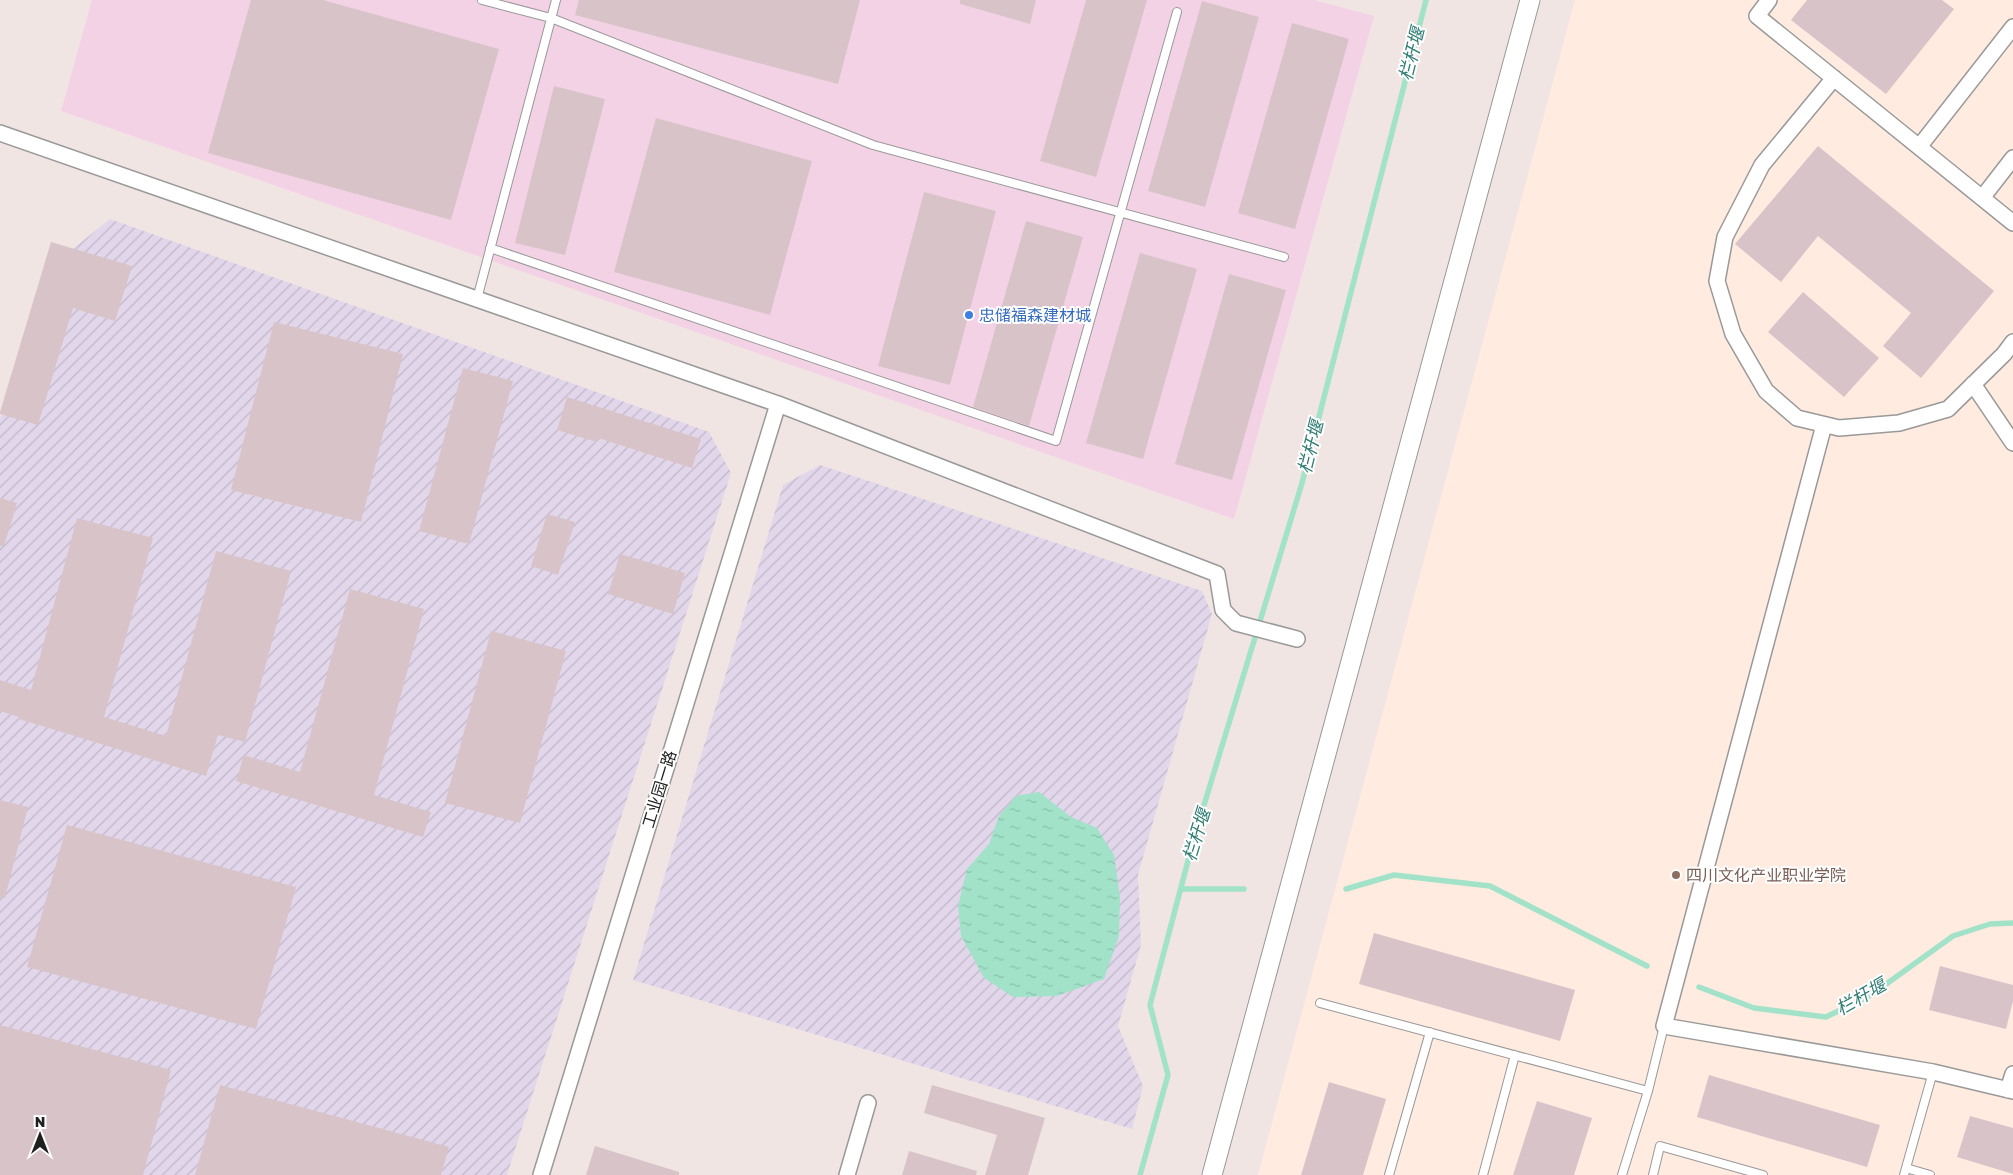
<svg xmlns="http://www.w3.org/2000/svg" width="2013" height="1175" viewBox="0 0 2013 1175" font-family="'Golos Text','Noto Sans SC',sans-serif">
  <style>
    .commercial { fill: #f3d2e5 }
    .industrial { fill: url(#industrial-furrows) }
    .education { fill: #ffebdf }
    .water { fill: url(#water-ripples) }
    .lines { fill: none; stroke-linecap: round; stroke-linejoin: round }
    .stream { stroke: #a1e2c9; stroke-width: 5.5 }
    .building { fill: #d8c4c8 }
    .service-casing { stroke: #999; stroke-width: 10 }
    .minor-casing { stroke: #999; stroke-width: 18 }
    .tertiary-casing { stroke: #999; stroke-width: 21 }
    .service { stroke: #fff; stroke-width: 8 }
    .minor { stroke: #fff; stroke-width: 15 }
    .tertiary { stroke: #fff; stroke-width: 19 }
    .shop-dot { fill: #3f7fe0; stroke: #fff; stroke-width: 2 }
    .education-dot { fill: #8d6e63; stroke: #fff; stroke-width: 2 }
    .labels { text-anchor: middle; stroke-width: 4; stroke-linejoin: round; paint-order: stroke }
    .shop-label { font-size: 16px; fill: #366cbe; stroke: #fff; text-anchor: start }
    .street-label { font-size: 16px; fill: #1f1f1f; stroke: #fff }
    .education-label { font-size: 16px; fill: #785e54; stroke: #fff; text-anchor: start }
    .water-label { font-size: 18px; font-style: italic; fill: #317e75; stroke: #fff }
  </style>
  <defs>
    <pattern id="industrial-furrows" width="10" height="10" patternUnits="userSpaceOnUse" patternTransform="scale(1.25)"><rect width="10" height="10" fill="#e2d6eb"/><path d="M-1 1l2-2M0 10L10 0M9 11l2-2" fill="none" stroke="#c1b7c9"/></pattern>
    <pattern id="water-ripples" width="26" height="14" patternUnits="userSpaceOnUse" patternTransform="scale(1.25)"><rect width="26" height="14" fill="#a1e2c9"/><path d="M2 4q2-2 4 0t4 0M15 11q2-2 4 0t4 0" fill="none" stroke="#8ac1ac"/></pattern>
  </defs>
  <rect width="100%" height="100%" fill="#f1e5e4"/>
  <path class="commercial" d="M92,0H1314L1374,16L1234,519L61,111Z"/>
  <path class="industrial" d="M110,219L709,432L731,473L507,1175H0V419L44,272Z
    M820,465L1202,591L1212,614L1138,875L1141,945L1118,1026L1143,1086L1132,1129L633,980L783,485Z"/>
  <path class="education" d="M1575,0H2013V1175H1258Z"/>
  <path class="water" d="M1039,792L1071,817L1097,828L1114,855L1120,897L1119,936L1104,979L1057,996L1013,997L984,978L961,936L958,906L967,869L989,844L999,816L1016,796Z"/>
  <g class="lines">
    <path class="stream" d="M1181,889H1244
      M1346,889L1394,875L1490,886L1647,966
      M1699,987L1754,1008L1826,1017L1871,995L1953,936L1990,924L2013,923
      M1140,1175L1168,1075L1150,1005L1194,838L1302,483L1426,0"/>
  </g>
  <path class="building" d="M251,0H323L499,49L451,220L208,153Z
    M579,0H860L838,84L575,15Z
    M960,0H1036L1030,24L960,4Z
    M1086,0H1147L1096,177L1040,161Z
    M1807,0H1942L1954,9L1886,94L1791,20Z
    M1202,1L1259,17L1205,207L1148,191Z
    M1292,23L1349,39L1295,229L1238,213Z
    M554,86L605,99L565,255L515,243Z
    M656,118L812,161L770,315L614,272Z
    M1818,146L1994,291L1921,378L1883,346L1911,313L1818,236L1781,282L1735,244Z
    M924,192L996,211L950,385L878,366Z
    M1026,221L1083,237L1029,426L973,407Z
    M51,242L132,266L115,321L73,308L38,425L0,414V412Z
    M1140,253L1197,269L1143,459L1086,443Z
    M1229,274L1286,290L1232,480L1175,464Z
    M1803,292L1879,358L1844,397L1768,332Z
    M274,322L403,354L361,522L231,490Z
    M463,368L513,381L469,544L419,531Z
    M567,397L701,439L692,468L598,438L597,442L557,430Z
    M0,498L17,503L4,546H0Z
    M547,514L575,522L558,575L531,566Z
    M77,518L153,538L104,717L166,736L216,551L291,571L245,742L218,735L206,776L19,719V717L0,711V680L31,690Z
    M620,554L685,573L673,614L608,594Z
    M350,589L424,609L374,795L431,812L423,837L236,781L244,755L300,772Z
    M491,631L566,651L520,823L445,803Z
    M0,800L28,807L5,898L0,897Z
    M67,825L296,887L256,1029L27,967Z
    M1374,933L1575,990L1560,1041L1359,984Z
    M1940,966L2013,985V1001L2006,1029L1929,1010Z
    M0,1025L171,1070L143,1175H0Z
    M1709,1075L1880,1125L1867,1167L1697,1117Z
    M1329,1082L1386,1099L1363,1175H1301Z
    M220,1085L449,1147L441,1175H195Z
    M932,1085L1045,1118L1028,1175H985L997,1135L924,1113Z
    M1537,1101L1592,1118L1574,1175H1513Z
    M1970,1116L2013,1128V1174L1957,1157Z
    M595,1146L679,1172V1175H586Z
    M909,1151L977,1171L976,1175H902Z"/>
  <g class="lines">
    <g class="service-casing">
      <path id="service" d="M482,0L551,18L873,145L1284,257
        M490,248L1056,441L1177,12
        M477,299L556,0
        M1320,1003L1648,1091
        M1906,1168L1930,1175
        M1389,1175L1430,1032
        M1483,1175L1515,1055
        M1622,1175L1648,1091L1664,1026
        M1653,1175L1660,1146L1763,1175
        M1904,1175L1933,1072"/>
    </g>
    <g class="minor-casing">
      <path id="minor" d="M1769,0L1757,16L2013,223
        M1834,78L1762,165L1725,237L1717,281L1733,334L1766,391L1797,418L1839,428L1899,423L1948,409L2004,354L2013,342
        M0,133L778,404L1217,574L1223,610L1236,623L1297,639
        M1919,147L2013,27
        M1982,198L2013,158
        M1973,384L2013,443
        M1824,425L1664,1026L1933,1072L2013,1091
        M2008,1090L2013,1074
        M541,1175L778,404
        M847,1175L868,1103"/>
    </g>
    <g class="tertiary-casing">
      <path id="tertiary" d="M1212,1175L1530,0"/>
    </g>
    <use href="#service" class="service"/>
    <use href="#minor" class="minor"/>
    <use href="#tertiary" class="tertiary"/>
  </g>
  <circle class="shop-dot" cx="969" cy="315" r="5"/>
  <circle class="education-dot" cx="1676" cy="875" r="5"/>
  <g class="labels">
    <g class="shop-label">
      <text x="979" y="321">忠储福森建材城</text>
    </g>
    <g class="street-label">
      <text transform="translate(659 789) rotate(-73)" y="6">工业园一路</text>
    </g>
    <g class="education-label">
      <text x="1686" y="881">四川文化产业职业学院</text>
    </g>
    <g class="water-label">
      <text transform="translate(1412 54) rotate(-76)" y="6">栏杆堰</text>
      <text transform="translate(1311 447) rotate(-76)" y="6">栏杆堰</text>
      <text transform="translate(1197 835) rotate(-73)" y="6">栏杆堰</text>
      <text transform="translate(1861 997) rotate(-30)" y="6">栏杆堰</text>
    </g>
  </g>
  <g transform="translate(40 1135)" stroke="#ffffff" stroke-width="4" paint-order="stroke">
  <path d="M0-4L9 19L0 12L-9 19Z" fill="#1f1f1f"/>
  <text y="-8" font-size="14" font-weight="bold" text-anchor="middle" fill="#1f1f1f">N</text>
  </g>
</svg>
